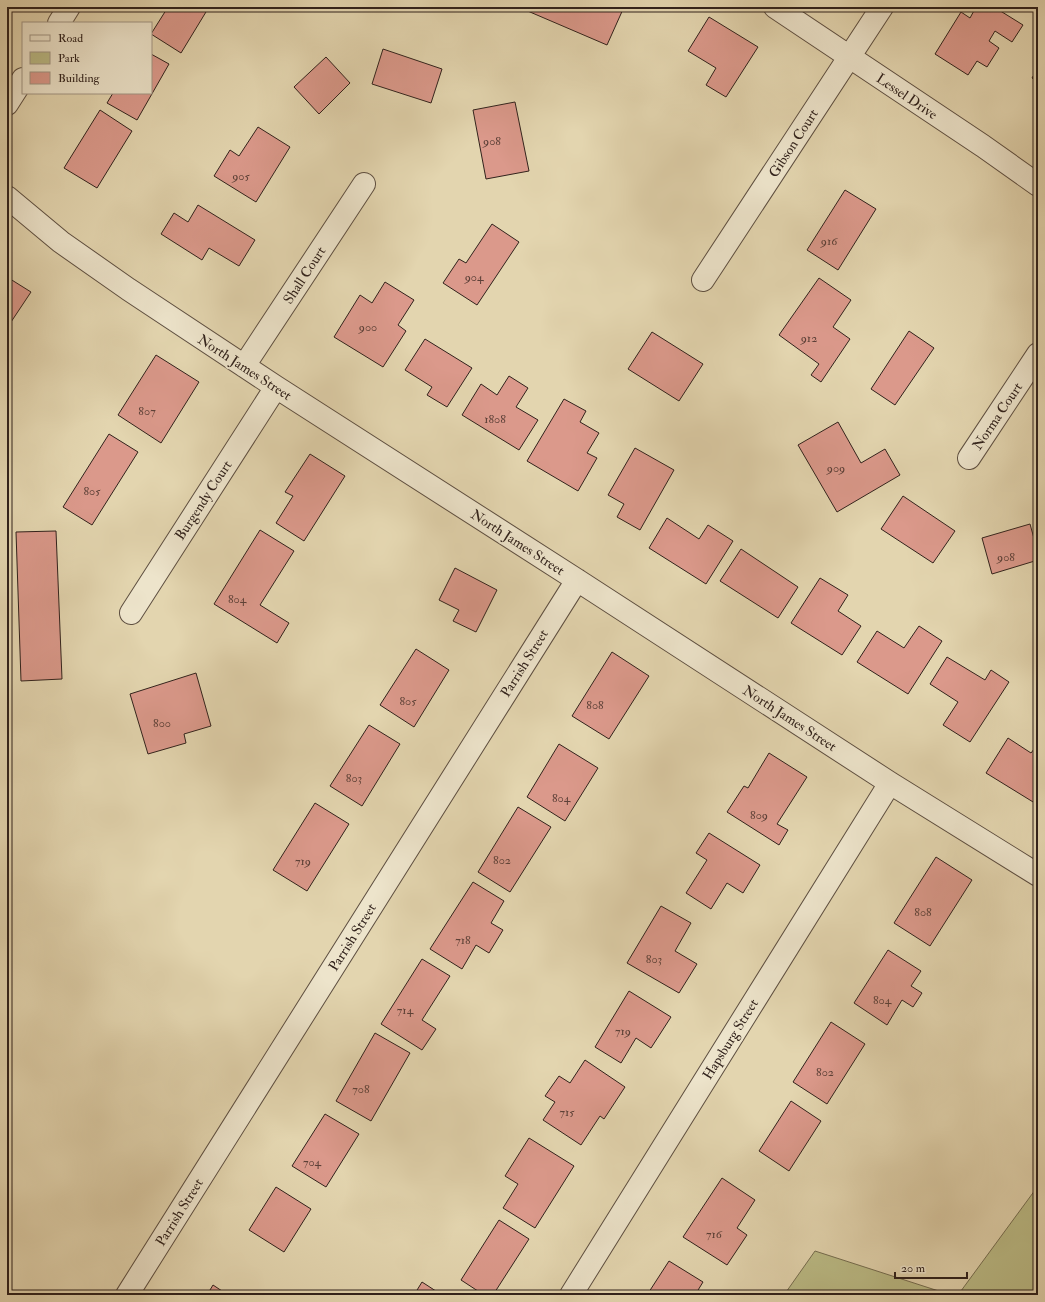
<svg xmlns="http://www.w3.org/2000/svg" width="1045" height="1302" viewBox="0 0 1045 1302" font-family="'IM FELL Double Pica',serif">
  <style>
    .green { fill: #bbbb86; stroke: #766e51 }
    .building { fill: #db998b; stroke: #31221c }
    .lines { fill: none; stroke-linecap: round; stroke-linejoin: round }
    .minor-casing { stroke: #5e4f41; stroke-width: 24 }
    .tertiary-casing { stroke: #5e4f41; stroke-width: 24 }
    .minor { stroke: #ede4cb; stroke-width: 22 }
    .tertiary { stroke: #ede4cb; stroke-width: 22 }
    .labels { text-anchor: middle; stroke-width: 4; stroke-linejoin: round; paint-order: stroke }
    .number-label { font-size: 12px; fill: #5c4038 }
    .street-label { font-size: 14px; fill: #31221c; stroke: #ede4cb }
  </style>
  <rect width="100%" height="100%" fill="#e3d5af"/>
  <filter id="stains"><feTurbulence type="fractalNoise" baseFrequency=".005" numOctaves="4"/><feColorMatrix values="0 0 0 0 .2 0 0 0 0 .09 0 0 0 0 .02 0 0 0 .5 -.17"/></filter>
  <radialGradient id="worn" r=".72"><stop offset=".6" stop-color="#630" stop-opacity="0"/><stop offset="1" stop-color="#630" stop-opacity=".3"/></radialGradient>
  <path class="green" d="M1038,1186V1295H958Z
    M815,1251L951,1295H784Z"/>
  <path class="building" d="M168,7H209L181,53L151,34Z
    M524,7H624L607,45L523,9Z
    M976,7H994L1023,25L1012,42L995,31L989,41L999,48L987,67L977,61L968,75L935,54L961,12L970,18Z
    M709,17L758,47L726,97L706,85L716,68L688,51Z
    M383,49L442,69L431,103L372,84Z
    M151,54L169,64L137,120L107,103L113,93H151Z
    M326,57L350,83L319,114L294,87Z
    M1038,68V82L1032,78Z
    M515,102L529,171L486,179L473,110Z
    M100,110L132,131L97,188L64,168Z
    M258,127L290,147L256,202L214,176L230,150L239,156Z
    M845,190L876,209L838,270L807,250Z
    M198,205L255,240L239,266L209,248L202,260L161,234L174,213L188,222Z
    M492,224L519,242L477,305L443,283L459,259L466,263Z
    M7,277L31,292L7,328Z
    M819,278L851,300L833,327L850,339L821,382L811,375L819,364L779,335Z
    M385,282L414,300L398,325L406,331L383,367L334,337L360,295L372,303Z
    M909,331L934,348L895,405L871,389Z
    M652,332L703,364L679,401L628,369Z
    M425,339L472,368L447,407L427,395L432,387L405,370Z
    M156,355L199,382L161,443L118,415Z
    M509,376L528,388L516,407L538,420L519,450L462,415L481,384L497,395Z
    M564,399L586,411L580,422L599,433L587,453L597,458L578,491L527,461Z
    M838,422L861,463L885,449L900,475L837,512L798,445Z
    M109,434L138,452L92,525L63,507Z
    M635,448L674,470L640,530L617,517L624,504L608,495Z
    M310,454L345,476L304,541L276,523L293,496L285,492Z
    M903,496L955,531L933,563L881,529Z
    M667,518L699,539L708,525L733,541L706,584L649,548Z
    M1030,524L1038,553V560L992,574L982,538Z
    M260,530L294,551L260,605L289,623L277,643L214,604Z
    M56,531L62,679L21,681L16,532Z
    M741,549L798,587L778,618L720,581Z
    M455,568L497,590L476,632L453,621L459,610L439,600Z
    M820,578L848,595L838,611L861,626L842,655L791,623Z
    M919,626L942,641L908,694L857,662L877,631L904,648Z
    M416,649L449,670L414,727L380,705Z
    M612,652L649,676L609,739L572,716Z
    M947,657L985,680L991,670L1009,682L970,742L943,725L958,702L930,684Z
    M196,673L211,726L184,734L186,743L148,754L130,694Z
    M369,725L400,744L362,806L330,786Z
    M1008,738L1031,753L1038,744V805L986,773Z
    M559,744L598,768L565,821L527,797Z
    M769,753L807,777L777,824L788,830L779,845L727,812L744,786L748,788Z
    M315,803L349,824L307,891L273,870Z
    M518,807L551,827L510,892L478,872Z
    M709,833L760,865L743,893L727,883L711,909L686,893L707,860L696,853Z
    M936,857L972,880L930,946L894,923Z
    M473,882L504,901L491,923L503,930L489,953L476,945L462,969L430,949Z
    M661,906L691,923L675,951L697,964L679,993L627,963Z
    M888,950L921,971L911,986L922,993L913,1007L902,1000L887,1025L854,1003Z
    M422,959L450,976L422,1020L436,1029L422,1050L381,1024Z
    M629,991L671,1017L651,1048L636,1038L621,1063L595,1047Z
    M831,1022L865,1044L827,1104L793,1082Z
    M375,1033L410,1053L371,1121L336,1101Z
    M585,1060L625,1087L604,1119L600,1116L581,1145L543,1120L555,1102L545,1096L559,1076L570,1083Z
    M791,1101L821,1121L789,1171L759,1151Z
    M325,1114L359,1134L326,1187L292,1166Z
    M529,1138L574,1166L535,1228L503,1208L518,1184L505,1176Z
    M722,1178L755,1200L737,1228L747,1235L727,1265L683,1237Z
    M276,1187L311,1209L284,1252L249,1230Z
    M499,1220L529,1239L493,1295H484L461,1280Z
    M669,1261L703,1282L695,1295H647Z
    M422,1282L442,1295H414Z
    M213,1285L228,1295H207Z"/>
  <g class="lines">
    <g class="minor-casing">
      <path id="minor" d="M775,7L983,146L1038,185
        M7,197L61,242L128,289L276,387L577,580L890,783L1038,875
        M703,280L882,7
        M244,366L364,184
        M969,458L1038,354
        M131,613L276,387
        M127,1295L577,580
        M571,1295L890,783"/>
    </g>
    <g class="tertiary-casing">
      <path id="tertiary" d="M59,23L69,7
        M7,104L23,79"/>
    </g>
    <use href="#minor" class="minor"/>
    <use href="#tertiary" class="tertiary"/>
  </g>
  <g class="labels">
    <g class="number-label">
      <text x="492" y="145">908</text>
      <text x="241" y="180">905</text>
      <text x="829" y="245">916</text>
      <text x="474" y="281">904</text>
      <text x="368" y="331">900</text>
      <text x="809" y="342">912</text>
      <text x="147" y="415">807</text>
      <text x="495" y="423">1808</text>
      <text x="836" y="472">909</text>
      <text x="92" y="495">805</text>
      <text x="1006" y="561">908</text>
      <text x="237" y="603">804</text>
      <text x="408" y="705">805</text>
      <text x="595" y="709">808</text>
      <text x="162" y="727">800</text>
      <text x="354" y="782">803</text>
      <text x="561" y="802">804</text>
      <text x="759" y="819">809</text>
      <text x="502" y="864">802</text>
      <text x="303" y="865">719</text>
      <text x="923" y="916">808</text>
      <text x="463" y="944">718</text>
      <text x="654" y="963">803</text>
      <text x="882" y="1004">804</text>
      <text x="405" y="1014">714</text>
      <text x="623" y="1035">719</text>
      <text x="825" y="1076">802</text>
      <text x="361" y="1093">708</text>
      <text x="567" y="1116">715</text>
      <text x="312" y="1166">704</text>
      <text x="714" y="1238">716</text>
    </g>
    <g class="street-label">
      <text transform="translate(907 96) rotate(34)" y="5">Lessel Drive</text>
      <text transform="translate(793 143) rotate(-57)" y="5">Gibson Court</text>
      <text transform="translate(304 275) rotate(-57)" y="5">Shall Court</text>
      <text transform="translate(245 367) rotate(33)" y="5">North James Street</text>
      <text transform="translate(997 416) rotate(-56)" y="5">Norma Court</text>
      <text transform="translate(203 500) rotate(-57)" y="5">Burgendy Court</text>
      <text transform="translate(518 542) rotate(33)" y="5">North James Street</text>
      <text transform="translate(524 663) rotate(-58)" y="5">Parrish Street</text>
      <text transform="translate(790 718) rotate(33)" y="5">North James Street</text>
      <text transform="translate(352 937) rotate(-58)" y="5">Parrish Street</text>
      <text transform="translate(730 1039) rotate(-58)" y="5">Hapsburg Street</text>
      <text transform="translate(179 1212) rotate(-58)" y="5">Parrish Street</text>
    </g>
  </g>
  <rect width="1045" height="1302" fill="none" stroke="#e3d5af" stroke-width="24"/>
  <rect x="8" y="8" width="1029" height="1286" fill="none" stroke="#31221c" stroke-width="2"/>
  <rect x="12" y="12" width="1021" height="1278" fill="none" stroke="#31221c"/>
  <rect x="22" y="22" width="130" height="72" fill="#ede4cb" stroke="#a29685"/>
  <rect x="30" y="35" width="20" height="6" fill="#ede4cb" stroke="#a29685"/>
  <text x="58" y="42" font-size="12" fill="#31221c">Road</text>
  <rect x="30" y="52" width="20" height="12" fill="#bbbb86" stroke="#a29685"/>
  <text x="58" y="62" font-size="12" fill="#31221c">Park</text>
  <rect x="30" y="72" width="20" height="12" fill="#db998b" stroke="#a29685"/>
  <text x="58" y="82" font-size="12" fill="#31221c">Building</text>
  <path d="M895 1272v6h72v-6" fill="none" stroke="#31221c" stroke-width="2"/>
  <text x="901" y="1272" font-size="12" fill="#31221c" stroke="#ede4cb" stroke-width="3" paint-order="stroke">20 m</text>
  <rect width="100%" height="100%" filter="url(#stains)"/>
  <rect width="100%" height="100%" fill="url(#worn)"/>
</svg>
